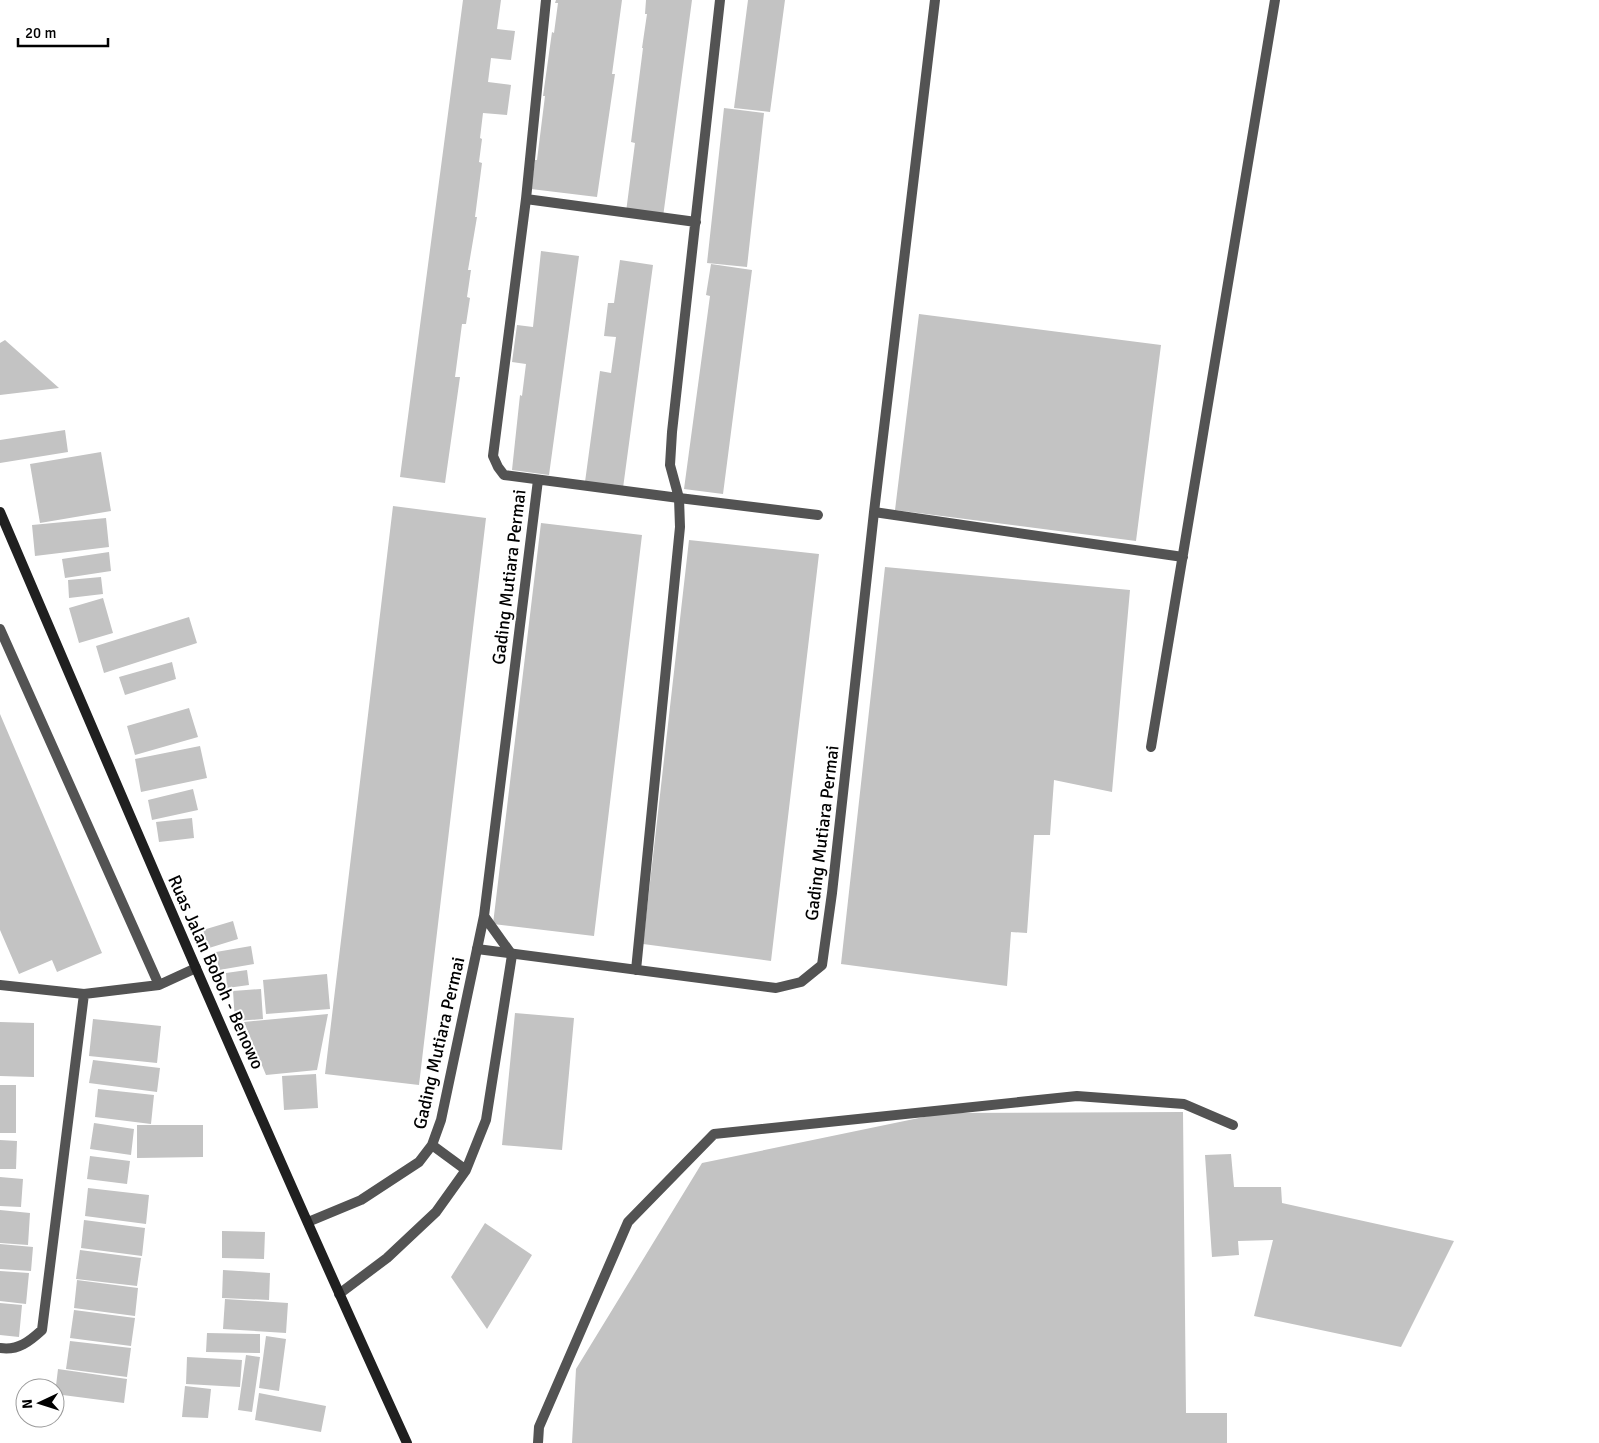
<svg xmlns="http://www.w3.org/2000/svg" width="1599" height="1443" viewBox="0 0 1599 1443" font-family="Signika,sans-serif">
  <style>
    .building { fill: #c3c3c3 }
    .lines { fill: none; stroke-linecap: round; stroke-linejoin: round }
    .service { stroke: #535353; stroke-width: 10 }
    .minor { stroke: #535353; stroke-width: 10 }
    .secondary { stroke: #202020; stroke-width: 10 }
    .labels { text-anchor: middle; stroke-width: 4; stroke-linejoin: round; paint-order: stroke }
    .street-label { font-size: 18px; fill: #000; stroke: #fff }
  </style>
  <rect width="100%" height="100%" fill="#fff"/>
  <path class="building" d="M463,0H501L497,29L515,31L511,60L491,58L488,82L511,85L507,115L483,113L480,138L482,139L479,162L482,163L475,217H477L468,270H471L467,297L470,298L466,324H462L455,377H460L445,483L400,477Z
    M556,0H622L612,74H615L597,197L531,189L535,160H537L545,96H543L552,32L554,33L558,3H555Z
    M646,0H692L663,217L626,212L635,143L631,142L643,48H642L647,14H645Z
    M748,0H785L770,112L734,108Z
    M724,108L764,113L747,267L707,263Z
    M541,251L579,256L549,475L512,470L520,395L522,396L526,364L512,362L517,325L533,327Z
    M620,260L653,265L623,488L585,482L600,371L611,373L616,337L604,336L608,303H614Z
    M711,264L752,270L723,494L684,489L710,296L706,295Z
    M919,314L1161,345L1136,541L895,510Z
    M5,340L59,388L0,395V343Z
    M65,430L68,452L0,463V440Z
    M101,452L111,511L40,523L30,464Z
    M393,506L486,518L419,1085L325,1074Z
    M106,518L109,547L35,556L32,525Z
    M541,523L642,535L594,936L493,924Z
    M689,540L819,554L771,961L643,944Z
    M109,552L111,571L65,578L62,559Z
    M885,567L1130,590L1112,792L1054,780L1050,835H1034L1027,933L1011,932L1007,986L841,964Z
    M101,577L103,594L69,598L68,580Z
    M103,598L113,633L79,643L69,608Z
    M189,617L197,643L104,673L96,646Z
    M172,662L176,679L125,695L119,677Z
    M189,708L198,737L135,755L127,726Z
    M0,714L102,953L57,972L52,960L19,974L0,930Z
    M200,746L207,778L141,792L135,759Z
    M193,789L198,810L152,820L148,800Z
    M192,818L194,838L159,842L156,822Z
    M233,921L238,939L209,948L203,930Z
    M251,946L254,964L219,970L216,952Z
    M247,970L249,985L227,988L226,973Z
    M327,974L330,1009L266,1014L263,980Z
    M261,989L263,1019L235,1021L233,991Z
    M515,1013L574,1018L562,1150L502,1145Z
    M328,1014L317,1070L266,1075L244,1022Z
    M93,1019L161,1026L157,1063L89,1056Z
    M0,1022L34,1023V1077L0,1076Z
    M93,1060L160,1068L157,1092L89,1083Z
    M316,1074L318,1108L284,1110L282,1076Z
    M0,1085H16V1133H0Z
    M98,1089L154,1095L151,1124L95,1117Z
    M1183,1112L1186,1413H1227V1443H572L576,1369L702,1163L943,1113Z
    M94,1123L134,1129L131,1155L90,1149Z
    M137,1125H203V1157L137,1158Z
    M0,1140L17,1141L16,1169H0Z
    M1231,1154L1234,1187H1281L1282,1203L1454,1241L1401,1347L1254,1316L1273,1240L1238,1241L1239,1255L1212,1257L1205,1155Z
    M90,1156L130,1161L127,1184L87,1179Z
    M0,1177L23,1179L21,1207L0,1206Z
    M88,1188L149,1195L146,1224L85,1216Z
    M0,1210L30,1213L28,1245L0,1243Z
    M84,1220L145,1228L142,1256L81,1248Z
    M485,1223L532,1255L487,1329L451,1277Z
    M222,1231L265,1232L264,1259L222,1258Z
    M0,1244L33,1247L31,1271L0,1269Z
    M80,1250L141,1258L137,1286L76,1279Z
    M223,1270L270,1273L269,1300L222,1298Z
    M0,1271L29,1273L26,1304L0,1301Z
    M77,1280L138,1288L135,1316L74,1308Z
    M225,1299L288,1303L286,1333L223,1329Z
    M0,1303L22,1305L19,1337L0,1335Z
    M74,1310L135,1318L131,1346L70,1338Z
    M207,1333L260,1334V1353L206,1352Z
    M266,1336L286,1339L279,1391L259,1388Z
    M70,1341L131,1348L127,1377L66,1369Z
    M246,1355L260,1357L252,1412L238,1410Z
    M187,1357L242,1360L240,1387L186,1384Z
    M58,1369L127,1379L124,1403L55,1394Z
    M185,1386L211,1389L208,1418L182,1417Z
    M259,1393L326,1406L321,1432L255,1420Z"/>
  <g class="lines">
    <path class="service" d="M874,512L1183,557
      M1151,747L1275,0
      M477,949L776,988L801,982L822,965L832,893L874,512L935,0
      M636,970L680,527L679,498L818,515
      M538,1443L539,1427L628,1222L714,1134L1077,1096L1184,1104L1233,1125"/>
    <path class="minor" d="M546,0L526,199L493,456L498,467L504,475L679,498L670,465L672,432L720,0
      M526,199L696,222
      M0,629L159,985
      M0,985L84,994L159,985L196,968
      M432,1145L466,1170
      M308,1222L361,1200L419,1162L432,1145L441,1120L484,916L538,480
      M339,1294L387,1258L436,1212L466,1170L486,1120L512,955L484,916
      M0,1348C18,1351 30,1341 42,1330L84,994"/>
    <path class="secondary" d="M0,512C133,823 266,1135 407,1443"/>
  </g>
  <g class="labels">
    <g class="street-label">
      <text transform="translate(509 577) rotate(-83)" y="6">Gading Mutiara Permai</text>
      <text transform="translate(822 833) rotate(-83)" y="6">Gading Mutiara Permai</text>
      <text transform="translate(216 972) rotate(66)" y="6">Ruas Jalan Boboh - Benowo</text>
      <text transform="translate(439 1043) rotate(-77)" y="6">Gading Mutiara Permai</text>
    </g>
  </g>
  <g transform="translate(40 1403) rotate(266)"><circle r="24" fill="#ffffff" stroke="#999999"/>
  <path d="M0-4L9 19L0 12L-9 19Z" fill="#000000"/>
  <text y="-8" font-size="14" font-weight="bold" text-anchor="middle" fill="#000000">N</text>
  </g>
  <path d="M18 38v8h90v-8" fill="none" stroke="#000000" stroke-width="2.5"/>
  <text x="25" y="38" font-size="15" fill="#000000" stroke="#ffffff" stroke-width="4" paint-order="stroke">20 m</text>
</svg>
